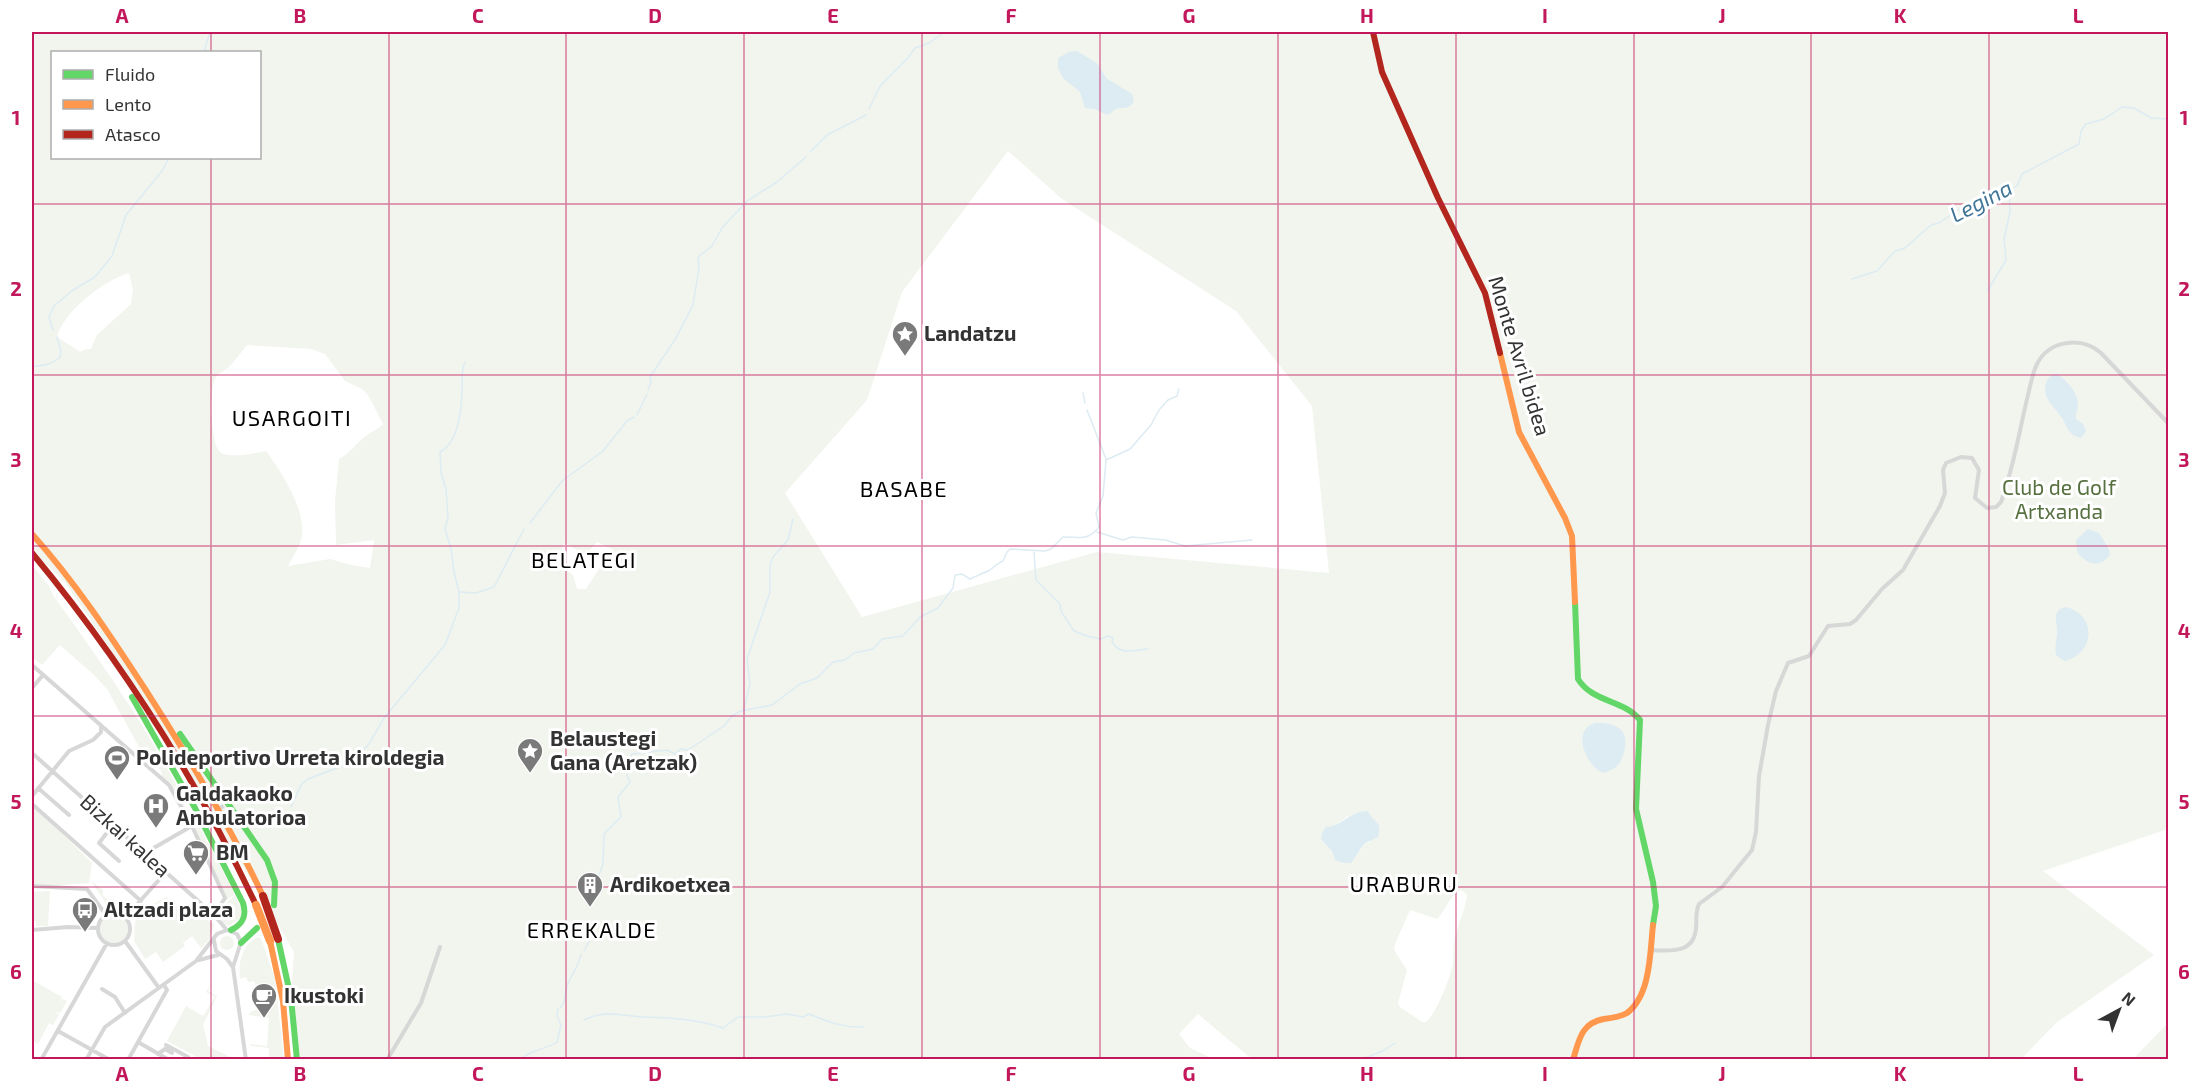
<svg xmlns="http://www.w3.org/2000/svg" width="2200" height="1091" viewBox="0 0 2200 1091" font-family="'Exo 2',sans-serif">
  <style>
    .green { fill: #f1f5ed; fill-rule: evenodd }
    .water { fill: #ddebf3 }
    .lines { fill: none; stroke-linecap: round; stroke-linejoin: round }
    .stream { stroke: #ddebf3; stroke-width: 1.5 }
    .street-tunnel { stroke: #d6d6d6; stroke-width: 4; stroke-dasharray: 4 2; stroke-linecap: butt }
    .street { stroke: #d7d7d7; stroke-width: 4 }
    .fast { stroke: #63d668; stroke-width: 6 }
    .slow { stroke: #ff974d; stroke-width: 6 }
    .jam { stroke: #b3261e; stroke-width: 6 }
    .slow-bridge { stroke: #ff974d; stroke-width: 8 }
    .jam-bridge { stroke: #b3261e; stroke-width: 8 }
    .grid { fill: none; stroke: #c2185b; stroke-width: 1.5; stroke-opacity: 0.55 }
    .labels { text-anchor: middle; stroke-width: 6; stroke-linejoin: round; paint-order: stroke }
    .poi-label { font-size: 21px; font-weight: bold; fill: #333; stroke: #fff; text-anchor: start }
    .street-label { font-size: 21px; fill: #333; stroke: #fff }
    .park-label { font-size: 21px; fill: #56703f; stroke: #fff }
    .water-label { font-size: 22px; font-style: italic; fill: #3f7597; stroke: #fff }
    .neighbourhood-label { font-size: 22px; letter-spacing: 1.5px; fill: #000; stroke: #fff }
    .neatline { fill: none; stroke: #c2185b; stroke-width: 2 }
    .grid-label { font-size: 20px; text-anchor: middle; font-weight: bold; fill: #c2185b }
  </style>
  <rect width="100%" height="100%" fill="#fff"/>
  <path class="green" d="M32,32H2168V829L2043,871L2154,955L2056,1023L2021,1059H1256L1248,1056L1198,1014L1179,1034L1190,1048L1214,1059H297L291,995L294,952L148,706L65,582L32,551ZM52,52H260V158H52ZM1008,151L1062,199L1236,311L1312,406L1329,573L1097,552L862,617L785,493L867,400L902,292ZM129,273L133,290L131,304L97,335L91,349H86L80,352L57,337C63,312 104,280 129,273ZM247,345L311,349L325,354L345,381L362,389L368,395L383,424C379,429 376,429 370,433C358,440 351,453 339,459L335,501L336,545L374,540L370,568L351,565L330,559L288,566C293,557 300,546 302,536C306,510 281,471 266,451C256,453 227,459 220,452C210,444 209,390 215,379C217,374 224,371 229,367C235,360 241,353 247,345ZM597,542L612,549L586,589H577L573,575L560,566L563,543L586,554ZM1348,816L1371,842L1364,844L1360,851L1336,860L1332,851L1336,825ZM1461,890L1467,895C1466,907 1460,918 1457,931C1453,941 1454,952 1453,963C1451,977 1436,1014 1426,1022H1422L1400,1007L1398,1003L1407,970L1394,950L1395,944L1410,910L1437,919C1446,911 1449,895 1461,890Z
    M32,565L49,586L53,595C101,662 148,728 185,802L184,805L195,817L197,823L192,826L169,786L162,779L161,770L139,752L138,745L107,689L93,674L60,645L42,665L32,657Z
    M32,804L92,863L89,883L32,887Z
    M199,826L235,894L227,900L192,831Z
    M91,881L103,890V896L121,909L109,908Z
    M50,891L48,926H36V921L32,922V892Z
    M235,895L242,910L240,918L229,926L224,924L222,921L223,916L220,909Z
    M166,897L188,917L204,918L214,924L210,939L201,948L192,936L183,943L185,946L163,962L156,952L145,959L134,941L135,922L148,907Z
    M100 929a14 14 0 1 1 28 0a14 14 0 1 1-28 0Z
    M220 943a7 7 0 1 1 14 0a7 7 0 1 1-14 0Z
    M259,937L262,941L275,979L284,1059H269V1048L251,1046V1044L267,1046L269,1018L249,1015L250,1012L259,1009L260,1006L263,1004L261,994L258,993L254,981L248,982L246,977L240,979C238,964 242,942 259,937Z
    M32,980L62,997L60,1002L62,999L67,1001L60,1013L55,1011L59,1015L53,1025L49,1023L38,1044L32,1041Z
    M211,983L208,991L217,996L203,1025L208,1046L234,1059H200L167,1041L186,1006L203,1016L215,997L206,992Z
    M2168,1023V1059H2133Z"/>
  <path class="water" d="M1077,51L1098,64L1106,78L1132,94L1134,102C1126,112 1122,105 1114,110C1112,112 1110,114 1107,115L1095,109L1085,108L1080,92L1063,78L1058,68V58L1069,52Z
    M2057,374C2067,381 2077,391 2078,404C2078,410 2075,413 2076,419L2083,424L2086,431L2081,438C2068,435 2068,428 2062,418C2054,406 2040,398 2047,381C2049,376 2052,375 2057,374Z
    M2088,529L2099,533L2109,549L2110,555C2099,569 2086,564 2077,552L2076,540Z
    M2065,607C2098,614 2095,654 2064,661L2056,655C2054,645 2058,637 2057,628C2056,618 2053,611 2065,607Z
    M1595,723C1604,723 1615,723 1622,731C1629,738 1624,760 1617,766C1614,769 1609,771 1604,773C1587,768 1570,730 1595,723Z
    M1368,811C1374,825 1383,819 1378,837L1364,844L1351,863H1344L1335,860L1332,851L1321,839L1322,833L1326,827C1342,827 1347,812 1368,811Z"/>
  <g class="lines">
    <path class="stream" d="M204,52L210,32
      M869,109L880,86L908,58L915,48L929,43L945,32
      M810,152L827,135L866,115
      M1852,279L1877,271L1895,251L1905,248L1931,225L1939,223L1964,206L2017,186L2022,174L2079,144L2081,131L2086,124L2104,119L2122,107L2134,108L2151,118L2168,119
      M1988,290L2006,260L2004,239L2010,212L2009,189
      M53,330L49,317L54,306L73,290L95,277L112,256L126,215L162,171L169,158
      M32,366C43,366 51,365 60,357L61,351L57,337
      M648,390L651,382L650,377L676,338L693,305L699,268L698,257L712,246L722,228L747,201L777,182L806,157
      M1083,393L1085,403
      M1087,410L1106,459
      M637,415L647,394
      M530,523L562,481L603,451L627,421L634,417
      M1097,532L1123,540L1132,537L1165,540L1185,546L1252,540
      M1034,552L1036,580L1060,604L1061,611L1074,631L1087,636L1100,639L1109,636L1113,638L1112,642C1121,656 1134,650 1148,649
      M460,592L476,593L494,587L524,529
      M744,709L750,684L747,659L770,592V565L773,557L788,540L793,519
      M291,807L301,785L308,779L342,766L355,758L369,744L384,718L445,645L459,608V592L454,572L451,549L445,529L448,517L446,489L441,473L440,452C460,441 462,406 462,386C463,377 461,370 465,362
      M592,894L603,864L604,834L621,817L618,797L630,782C624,771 625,765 632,754L667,750L675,754L681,749L688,750L724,726L732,716L741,711L772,705L800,684L817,678L833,662L845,660L854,653L873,649L882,639L903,636L920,617L938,608L953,588L955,575L962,574L970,579C976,576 984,573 990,570C994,567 998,563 1003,561L1007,552L1010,549L1045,551L1051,549L1063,537C1078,536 1086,543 1099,527L1096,513L1103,496L1106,460L1130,449L1151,425L1159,410L1168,400L1177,396L1179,389
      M584,951L590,940L591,929
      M560,1008C567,1001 564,994 567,986C571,975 579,966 581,954
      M584,1020C605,1009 622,1016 644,1017C672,1018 697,1019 723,1028L738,1017H765L787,1014L803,1017L809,1014C828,1022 844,1028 864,1027
      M521,1060C531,1049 545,1050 557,1042L561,1025L557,1016L558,1009
      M1360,1060L1383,1051L1395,1043"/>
    <path class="street-tunnel" d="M200,821L231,801"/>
    <path class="street" d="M32,665L169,785L192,826L225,898L214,915
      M32,688L43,675
      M32,753L214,915L226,929
      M38,788L69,815
      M32,796L69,751L93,740L101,732V726
      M32,804L141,901
      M113,825L99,843L119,861
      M145,853L197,823
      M32,886L87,889L106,915
      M98 929a16 16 0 1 1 32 0a16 16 0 1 1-32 0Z
      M125,918L166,872
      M32,930L68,927L98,928
      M214,940L216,951L227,959L232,966
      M125,941L159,988
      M1651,950C1670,951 1694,954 1696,928C1697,920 1695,912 1699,904L1722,887L1752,850L1756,832L1759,776L1768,725L1776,691L1788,663L1809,656L1828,626L1850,624L1856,620L1882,589L1903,570L1940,506L1945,493L1943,470L1946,463L1961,457L1972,458L1979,470L1975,498L1987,508L1996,507L2001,502C2013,470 2019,433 2027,399C2030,388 2032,374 2037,364C2049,340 2082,336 2101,353L2168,423
      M199,960L218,955
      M102,989L115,997L125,1013
      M58,1031L110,1060
      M138,1042L169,1060
      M166,1045L188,1057
      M158,1054L165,1049L172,1053
      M41,1060L107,943
      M86,1060L105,1027L196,961L217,934L227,930L237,934L241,942L233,967L246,1060
      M128,1060L167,990L164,985
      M387,1060L421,1003L440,947"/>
    <path class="fast" d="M1575,602L1578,679C1593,703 1623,699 1640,720L1636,809L1653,882L1656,906L1653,925
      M132,697L195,808L243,903C247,916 243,924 231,930
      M180,734L267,860L275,882L274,905
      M278,939L291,998L297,1060
      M241,943L257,928"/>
    <path class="slow" d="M1500,353L1519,432L1565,518L1572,536L1575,602
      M32,534C75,582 110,635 145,689C188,756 229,824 263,896
      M270,941L283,1001L288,1060
      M1573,1060C1579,1040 1581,1023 1604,1019C1612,1018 1620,1017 1627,1013C1651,995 1650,952 1653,925"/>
    <path class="jam" d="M1373,32L1382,72L1438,198L1485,293L1500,353
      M32,553C120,659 197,780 256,905"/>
    <path class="slow-bridge" d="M256,905L270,941"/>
    <path class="jam-bridge" d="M263,896L278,939"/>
  </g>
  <path class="grid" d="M211,32V52M389,32V1060M566,32V1060M744,32V1060M922,32V1060M1100,32V1060M1278,32V1060M1456,32V1060M1634,32V1060M1811,32V1060M1989,32V1060M211,158V1060M32,204H2168M32,375H2168M32,546H2168M32,716H2168M32,887H2168"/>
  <defs>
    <g id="sight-pin" transform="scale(1.35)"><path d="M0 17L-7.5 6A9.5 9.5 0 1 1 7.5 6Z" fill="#7a7a7a" stroke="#fff"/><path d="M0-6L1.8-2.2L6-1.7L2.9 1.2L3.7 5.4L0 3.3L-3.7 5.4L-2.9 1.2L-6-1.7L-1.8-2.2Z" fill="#fff"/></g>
    <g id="stadium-pin" transform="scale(1.35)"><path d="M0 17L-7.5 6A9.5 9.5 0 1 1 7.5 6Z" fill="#7a7a7a" stroke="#fff"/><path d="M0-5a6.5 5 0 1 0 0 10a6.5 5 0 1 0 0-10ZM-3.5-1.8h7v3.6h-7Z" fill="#fff"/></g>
    <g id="hospital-pin" transform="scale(1.35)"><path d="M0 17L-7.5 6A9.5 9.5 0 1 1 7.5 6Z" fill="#7a7a7a" stroke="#fff"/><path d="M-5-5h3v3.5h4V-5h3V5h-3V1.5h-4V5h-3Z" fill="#fff"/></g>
    <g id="supermarket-pin" transform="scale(1.35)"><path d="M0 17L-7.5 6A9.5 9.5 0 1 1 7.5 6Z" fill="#7a7a7a" stroke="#fff"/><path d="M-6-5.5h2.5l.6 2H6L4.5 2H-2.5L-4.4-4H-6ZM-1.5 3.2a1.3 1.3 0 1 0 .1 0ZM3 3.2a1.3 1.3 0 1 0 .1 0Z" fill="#fff"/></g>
    <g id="building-pin" transform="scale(1.35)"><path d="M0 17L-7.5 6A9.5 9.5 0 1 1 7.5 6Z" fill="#7a7a7a" stroke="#fff"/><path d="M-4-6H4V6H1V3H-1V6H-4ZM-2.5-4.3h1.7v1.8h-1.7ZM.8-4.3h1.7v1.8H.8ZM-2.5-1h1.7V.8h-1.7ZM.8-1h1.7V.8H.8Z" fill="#fff"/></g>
    <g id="bus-pin" transform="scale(1.35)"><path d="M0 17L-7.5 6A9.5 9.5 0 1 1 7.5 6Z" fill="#7a7a7a" stroke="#fff"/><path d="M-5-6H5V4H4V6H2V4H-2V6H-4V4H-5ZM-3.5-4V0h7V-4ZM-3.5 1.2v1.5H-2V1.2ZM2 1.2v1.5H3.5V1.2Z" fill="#fff"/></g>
    <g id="cafe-pin" transform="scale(1.35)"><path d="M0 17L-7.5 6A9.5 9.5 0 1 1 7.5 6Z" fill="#7a7a7a" stroke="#fff"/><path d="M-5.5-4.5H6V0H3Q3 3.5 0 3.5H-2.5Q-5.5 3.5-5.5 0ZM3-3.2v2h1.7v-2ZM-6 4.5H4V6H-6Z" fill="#fff"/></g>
  </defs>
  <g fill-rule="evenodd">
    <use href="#sight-pin" x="905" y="334"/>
    <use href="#sight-pin" x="530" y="751"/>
    <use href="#stadium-pin" x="117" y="758"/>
    <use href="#hospital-pin" x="156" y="806"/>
    <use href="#supermarket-pin" x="196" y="853"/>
    <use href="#building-pin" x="590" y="885"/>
    <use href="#bus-pin" x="85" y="910"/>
    <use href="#cafe-pin" x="264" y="996"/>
  </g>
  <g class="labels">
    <g class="poi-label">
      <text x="924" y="341">Landatzu</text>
      <text x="550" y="746">Belaustegi<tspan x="550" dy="24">Gana (Aretzak)</tspan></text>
      <text x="136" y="765">Polideportivo Urreta kiroldegia</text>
      <text x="176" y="801">Galdakaoko<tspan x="176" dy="24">Anbulatorioa</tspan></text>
      <text x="216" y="860">BM</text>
      <text x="610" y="892">Ardikoetxea</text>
      <text x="104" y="917">Altzadi plaza</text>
      <text x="284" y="1003">Ikustoki</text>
    </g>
    <g class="street-label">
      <text transform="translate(1519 356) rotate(73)" y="7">Monte Avril bidea</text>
      <text transform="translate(125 836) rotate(42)" y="7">Bizkai kalea</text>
    </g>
    <g class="park-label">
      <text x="2059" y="495">Club de Golf<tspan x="2059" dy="24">Artxanda</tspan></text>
    </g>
    <g class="water-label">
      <text transform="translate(1981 201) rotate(-27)" y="8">Legina</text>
    </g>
    <g class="neighbourhood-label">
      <text x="292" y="426">USARGOITI</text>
      <text x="904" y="497">BASABE</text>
      <text x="584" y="568">BELATEGI</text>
      <text x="1404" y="892">URABURU</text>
      <text x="592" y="938">ERREKALDE</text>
    </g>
  </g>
  <rect width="2200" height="1091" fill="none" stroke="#ffffff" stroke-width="66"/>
  <rect x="51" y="51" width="210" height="108" fill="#ffffff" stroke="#adadad" stroke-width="1.5"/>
  <rect x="63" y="70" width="30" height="9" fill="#63d668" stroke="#adadad" stroke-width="1.5"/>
  <text x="105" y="81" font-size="18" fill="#333333">Fluido</text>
  <rect x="63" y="100" width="30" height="9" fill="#ff974d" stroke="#adadad" stroke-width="1.5"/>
  <text x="105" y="111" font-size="18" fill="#333333">Lento</text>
  <rect x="63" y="130" width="30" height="9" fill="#b3261e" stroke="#adadad" stroke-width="1.5"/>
  <text x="105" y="141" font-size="18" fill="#333333">Atasco</text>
  <g transform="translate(2119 1010) rotate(41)" stroke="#ffffff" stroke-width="4.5" paint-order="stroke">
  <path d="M0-4.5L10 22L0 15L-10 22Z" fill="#333333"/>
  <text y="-9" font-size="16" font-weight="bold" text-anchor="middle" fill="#333333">N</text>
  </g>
  <rect x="33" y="33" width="2134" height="1025" class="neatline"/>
  <g class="grid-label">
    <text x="122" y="23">A</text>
    <text x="300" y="23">B</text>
    <text x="478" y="23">C</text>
    <text x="655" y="23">D</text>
    <text x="833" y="23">E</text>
    <text x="1011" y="23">F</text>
    <text x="1189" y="23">G</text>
    <text x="1367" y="23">H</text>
    <text x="1545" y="23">I</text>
    <text x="1722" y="23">J</text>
    <text x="1900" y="23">K</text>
    <text x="2078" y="23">L</text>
    <text x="16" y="125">1</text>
    <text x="2184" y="125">1</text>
    <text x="16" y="296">2</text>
    <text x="2184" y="296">2</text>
    <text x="16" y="467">3</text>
    <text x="2184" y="467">3</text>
    <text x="16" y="638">4</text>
    <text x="2184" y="638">4</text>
    <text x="16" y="809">5</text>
    <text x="2184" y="809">5</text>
    <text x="16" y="979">6</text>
    <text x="2184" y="979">6</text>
    <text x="122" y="1081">A</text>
    <text x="300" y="1081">B</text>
    <text x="478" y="1081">C</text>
    <text x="655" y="1081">D</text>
    <text x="833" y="1081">E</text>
    <text x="1011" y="1081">F</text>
    <text x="1189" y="1081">G</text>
    <text x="1367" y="1081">H</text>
    <text x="1545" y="1081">I</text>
    <text x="1722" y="1081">J</text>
    <text x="1900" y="1081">K</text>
    <text x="2078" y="1081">L</text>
  </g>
</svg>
